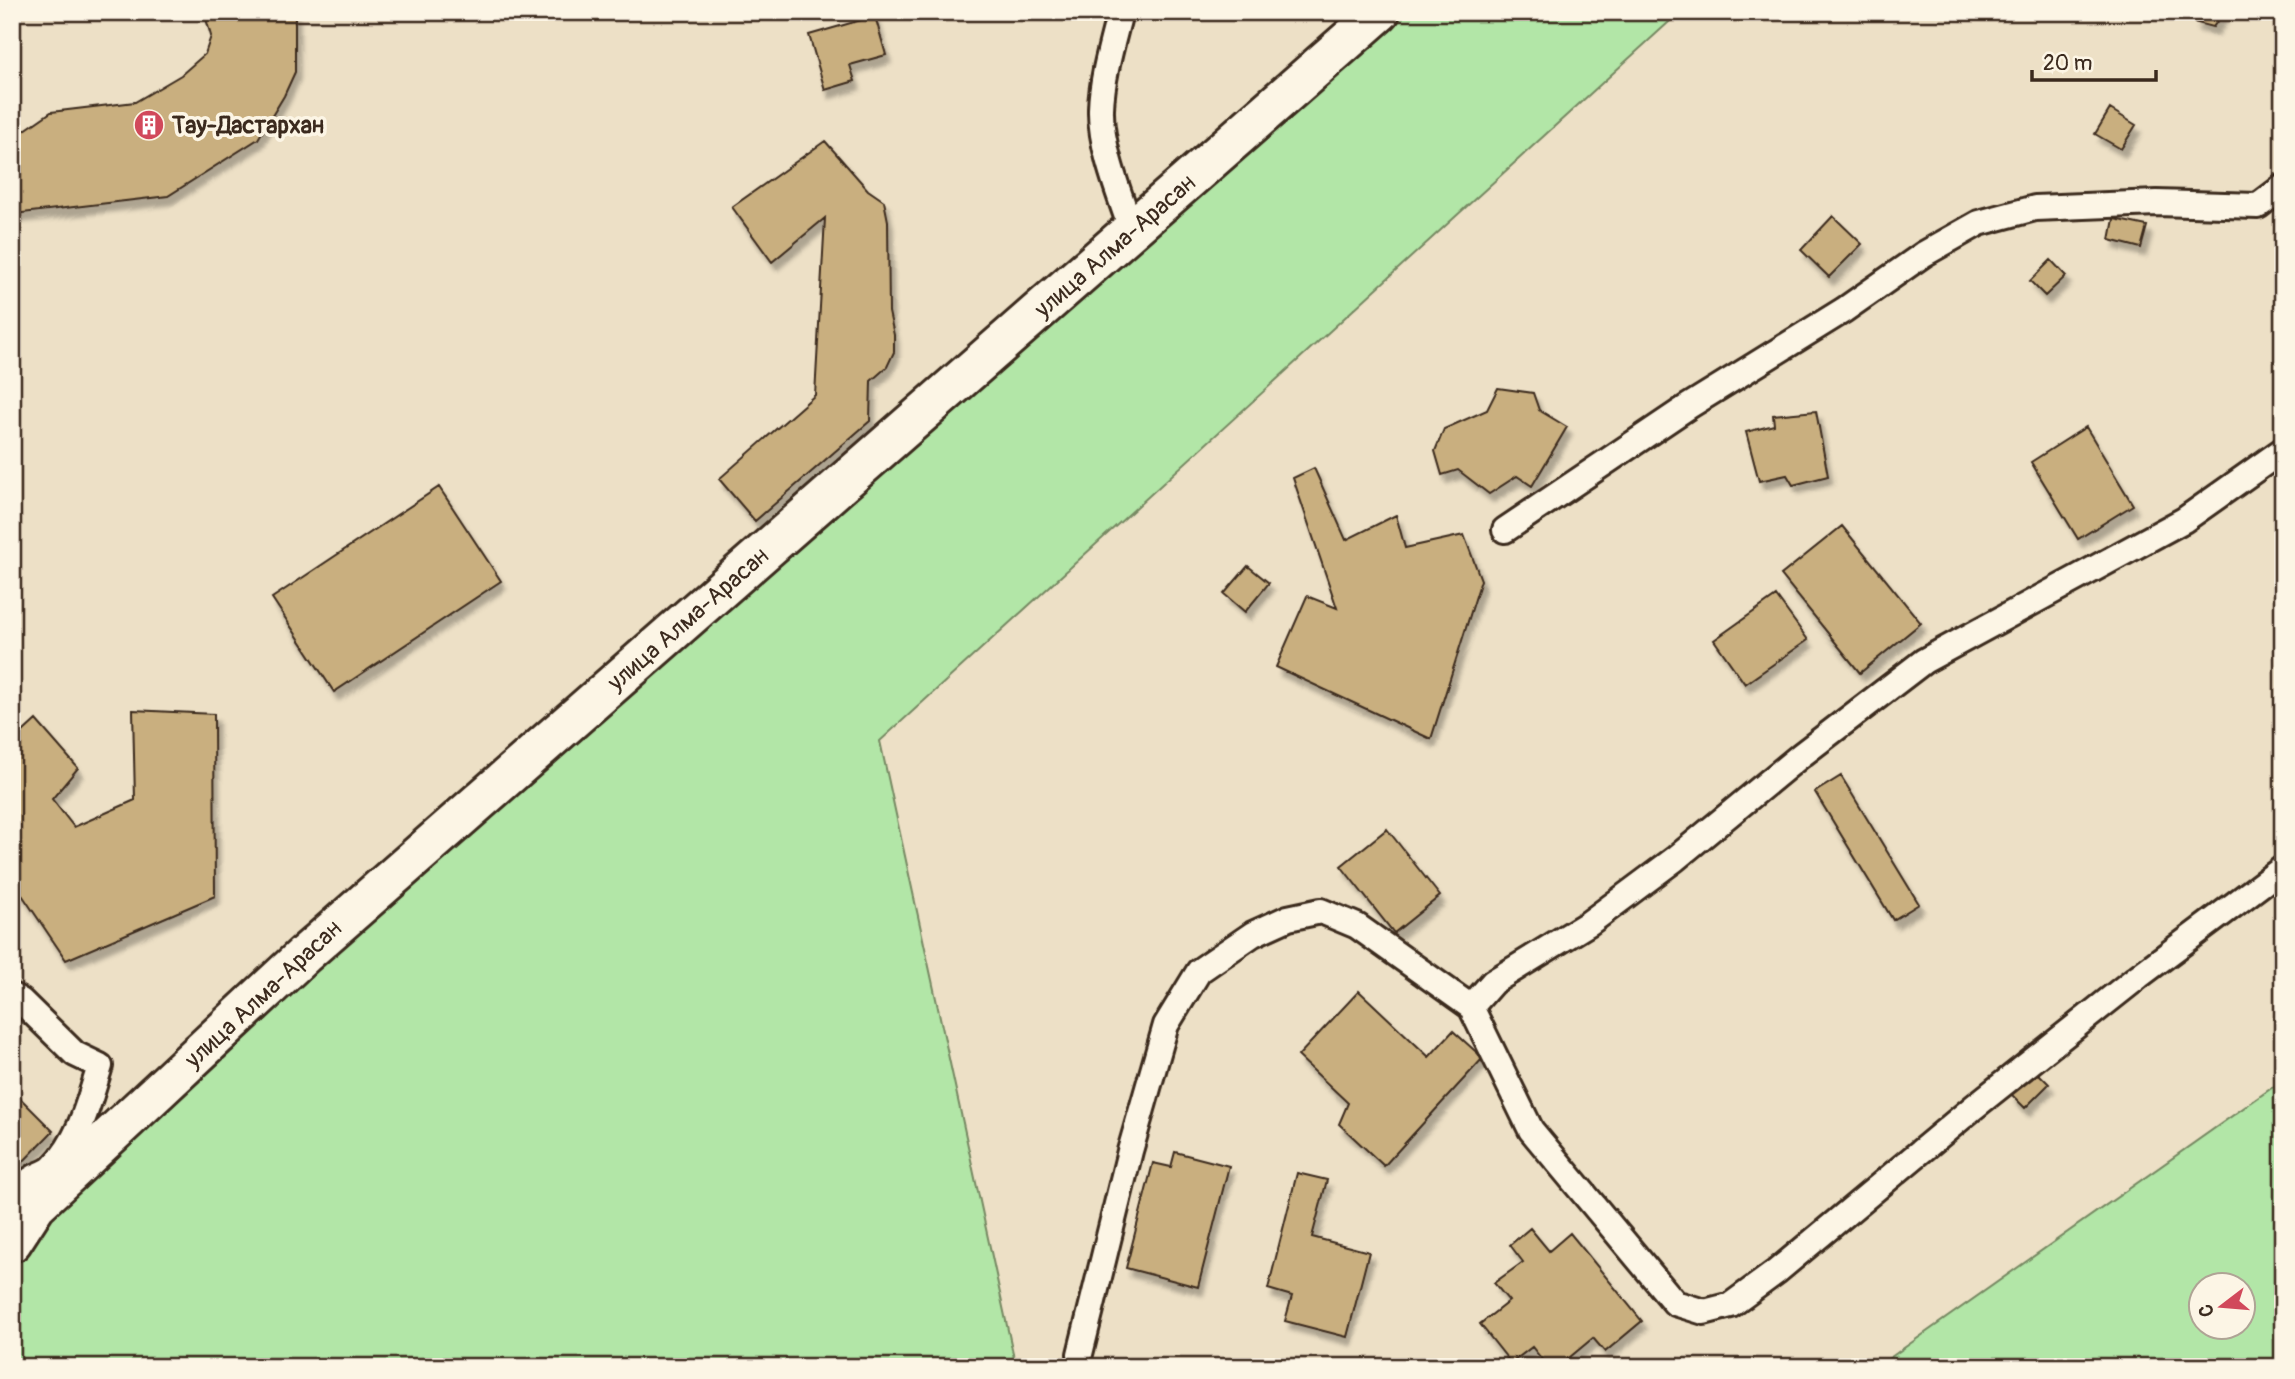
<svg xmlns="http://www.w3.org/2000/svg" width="2295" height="1379" viewBox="0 0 2295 1379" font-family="Pangolin,sans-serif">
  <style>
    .green { fill: #b2e6a7; stroke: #768862; stroke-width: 2; fill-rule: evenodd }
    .building { fill: #c9af7f; stroke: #3b2a1e; stroke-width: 2; filter: url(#shadow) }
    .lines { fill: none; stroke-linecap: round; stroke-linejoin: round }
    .service-casing { stroke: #3b2a1e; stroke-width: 30 }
    .secondary-casing { stroke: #3b2a1e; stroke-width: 44 }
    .service { stroke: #fcf5e5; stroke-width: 24 }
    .secondary { stroke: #fcf5e5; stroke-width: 38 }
    .labels { text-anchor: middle; stroke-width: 7; stroke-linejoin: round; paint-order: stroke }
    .poi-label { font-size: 24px; font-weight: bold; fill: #3b2a1e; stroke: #fcf5e5; text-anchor: start }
    .street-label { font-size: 24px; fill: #3b2a1e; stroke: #fcf5e5 }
  </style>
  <defs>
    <filter id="shadow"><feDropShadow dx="4.5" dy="8" stdDeviation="2" flood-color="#0004"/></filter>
  </defs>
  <rect width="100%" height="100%" fill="#ede0c6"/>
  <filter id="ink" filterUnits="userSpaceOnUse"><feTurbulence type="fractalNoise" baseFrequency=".0143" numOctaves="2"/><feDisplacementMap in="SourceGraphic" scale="14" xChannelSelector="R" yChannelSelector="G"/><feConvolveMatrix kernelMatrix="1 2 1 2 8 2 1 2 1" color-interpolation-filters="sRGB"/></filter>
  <g filter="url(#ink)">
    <path class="green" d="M1380,12H1680L880,741L1016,1367H12V1242Z
      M2283,1080V1367H1877ZM2200,1284H2242V1326H2200Z"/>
    <path class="building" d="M204,12H295V72L284,96L258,139L168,196L14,214L12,212V139L51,112L135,102L181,75L205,54L211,36Z
      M2200,12H2224L2213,27L2194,22Z
      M875,16L886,55L850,65L855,81L825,90L809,35Z
      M2110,109L2136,125L2121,149L2095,134Z
      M825,141L868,190L884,201L888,221L889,312L894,335V352L887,367L871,381L870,421L755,521L719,479L815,395L825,218L772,262L732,207Z
      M1833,216L1862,244L1829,277L1801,250Z
      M2114,219L2147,226L2141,248L2110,240Z
      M2051,260L2066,276L2045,296L2030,281Z
      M1498,388L1533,393L1539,410L1567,427L1532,486L1517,476L1489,494L1458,470L1442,475L1435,451L1444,429L1487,410Z
      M1816,411L1828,476L1793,485L1787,475L1759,481L1746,432L1774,425L1773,415Z
      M2086,427L2133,505L2078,539L2031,462Z
      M1314,468L1346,540L1396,515L1405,548L1464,535L1481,580L1431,739L1276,667L1307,596L1337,608L1293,478Z
      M439,487L501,581L334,692L272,598Z
      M1842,526L1921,623L1860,673L1781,575Z
      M1248,566L1269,583L1245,612L1224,594Z
      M1776,596L1808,640L1745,684L1714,640Z
      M133,710L214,714L215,896L66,960L12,880V742L36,720L78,768L52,799L74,827L135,800Z
      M1841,776L1919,904L1893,920L1815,792Z
      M1387,829L1440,896L1394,933L1341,866Z
      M1359,991L1429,1057L1453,1031L1483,1058L1384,1166L1339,1124L1348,1103L1298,1056Z
      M2035,1070L2049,1084L2025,1108L2011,1094Z
      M12,1090L53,1131L18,1167L12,1161Z
      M1175,1152L1229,1166L1198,1287L1126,1268L1153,1163L1171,1167Z
      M1297,1173L1327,1180L1312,1237L1369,1252L1347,1337L1285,1321L1292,1296L1268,1289Z
      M1530,1228L1549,1251L1570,1233L1642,1321L1605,1352L1593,1338L1558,1367H1548L1532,1347L1511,1363L1480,1324L1509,1301L1494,1283L1523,1262L1510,1245Z"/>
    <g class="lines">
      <g class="service-casing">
        <path id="service" d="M1120,12C1112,44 1102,77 1101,109C1100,147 1120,196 1132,231
          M1505,530L1689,406L1844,310L1924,254L1979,223L2035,208L2157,203L2258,206L2283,187
          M12,996L21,1001L75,1054L100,1066C89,1101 80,1140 53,1167C43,1177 31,1173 24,1189L36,1205
          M1471,1007L1493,982L1589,923L1675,859L1800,756L1924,661L2184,520L2283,450
          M1080,1354L1130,1151L1166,1025L1199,971L1253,934L1288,918L1321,911L1357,926L1471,1007L1531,1130L1675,1303L1704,1312L1731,1305L1776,1272L1974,1107L2139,976L2283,868"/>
      </g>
      <g class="secondary-casing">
        <path id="secondary" d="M12,1242L36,1205L304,955L1380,12"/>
      </g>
      <use href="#service" class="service"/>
      <use href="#secondary" class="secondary"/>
    </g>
  </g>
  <defs>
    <g id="building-disc" transform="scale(1.575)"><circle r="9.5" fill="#d1495b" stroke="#fcf5e5"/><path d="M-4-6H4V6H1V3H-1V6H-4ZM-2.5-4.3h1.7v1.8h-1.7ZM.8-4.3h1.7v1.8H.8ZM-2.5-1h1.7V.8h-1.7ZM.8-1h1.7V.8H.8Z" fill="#fff"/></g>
  </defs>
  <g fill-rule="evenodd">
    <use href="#building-disc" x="149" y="125"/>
  </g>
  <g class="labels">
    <g class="poi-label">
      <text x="172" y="133">Тау-Дастархан</text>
    </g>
    <g class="street-label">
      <text transform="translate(1115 246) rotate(-41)" y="8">улица Алма-Арасан</text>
      <text transform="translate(688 619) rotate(-41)" y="8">улица Алма-Арасан</text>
      <text transform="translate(263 994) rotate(-43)" y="8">улица Алма-Арасан</text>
    </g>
  </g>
  <rect width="2295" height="1379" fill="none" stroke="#fcf5e5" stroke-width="42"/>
  <rect x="21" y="21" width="2253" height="1337" fill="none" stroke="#3b2a1e" stroke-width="2.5" filter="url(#ink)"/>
  <g transform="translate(2222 1306) rotate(254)"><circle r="33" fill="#fcf5e5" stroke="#afa495" stroke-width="2"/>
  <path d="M0-5L12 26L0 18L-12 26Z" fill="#d1495b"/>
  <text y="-10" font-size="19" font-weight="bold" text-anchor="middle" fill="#3b2a1e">С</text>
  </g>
  <path d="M2032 70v10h124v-10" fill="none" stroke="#3b2a1e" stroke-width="3.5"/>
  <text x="2043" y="70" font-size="21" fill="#3b2a1e" stroke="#fcf5e5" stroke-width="5" paint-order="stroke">20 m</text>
</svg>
